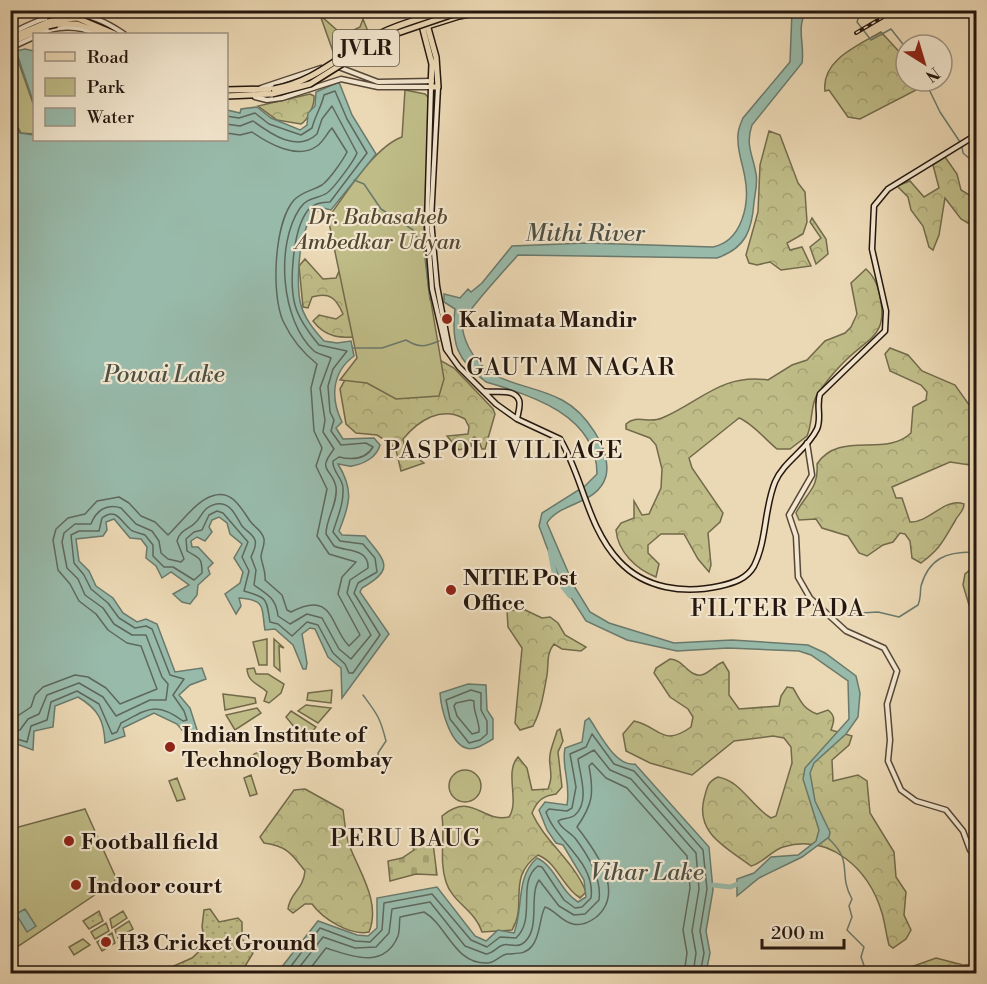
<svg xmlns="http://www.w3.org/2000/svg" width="987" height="984" viewBox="0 0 987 984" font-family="'Libre Bodoni',serif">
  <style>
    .grass { fill: url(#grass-dots); stroke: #726a4b; stroke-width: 1.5 }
    .forest { fill: url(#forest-crowns); stroke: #726a4b; stroke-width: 1.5 }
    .cemetery { fill: url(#cemetery-stones); stroke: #726a4b; stroke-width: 1.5 }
    .park { fill: #bfbc87; stroke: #726a4b; stroke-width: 1.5 }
    .water { fill: #98baaa; stroke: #6a796c; stroke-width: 1.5 }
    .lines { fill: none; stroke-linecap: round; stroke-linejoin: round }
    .shore { stroke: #5e685c; stroke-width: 1.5 }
    .stream { stroke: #6a796c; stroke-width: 1.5 }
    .river { stroke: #98baaa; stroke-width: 5 }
    .tertiary-casing { stroke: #564738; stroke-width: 7 }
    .secondary-casing { stroke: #25170f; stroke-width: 7 }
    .primary-casing { stroke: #25170f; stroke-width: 8 }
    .tertiary { stroke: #f2e6ce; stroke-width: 4 }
    .secondary { stroke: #f2e6ce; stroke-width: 4 }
    .primary { stroke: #ebd8b4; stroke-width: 5 }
    .rail-casing { stroke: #25170f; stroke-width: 4 }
    .rail { stroke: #f2e6ce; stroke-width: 1.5; stroke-dasharray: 4.5; stroke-linecap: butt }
    .primary-bridge-casing { stroke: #25170f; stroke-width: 8; stroke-linecap: butt }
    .primary-bridge { stroke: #ebd8b4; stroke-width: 5 }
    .poi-dot { fill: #8f2418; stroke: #f2e6ce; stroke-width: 2 }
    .labels { text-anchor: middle; stroke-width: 4.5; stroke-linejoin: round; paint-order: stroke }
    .shield { fill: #f2e6ce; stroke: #625548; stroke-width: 1.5 }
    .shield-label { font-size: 21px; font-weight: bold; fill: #25170f }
    .park-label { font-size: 22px; font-style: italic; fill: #534933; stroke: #f2e6ce }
    .poi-label { font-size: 22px; font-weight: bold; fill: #25170f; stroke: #f2e6ce; text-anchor: start }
    .water-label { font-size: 24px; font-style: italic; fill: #4d5045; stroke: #f2e6ce }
    .neighbourhood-label { font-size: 24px; letter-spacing: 1.5px; fill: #25170f; stroke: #f2e6ce }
  </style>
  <defs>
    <pattern id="grass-dots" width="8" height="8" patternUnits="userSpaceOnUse" patternTransform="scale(1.5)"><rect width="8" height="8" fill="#bfbc87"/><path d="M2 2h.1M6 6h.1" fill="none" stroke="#a4a173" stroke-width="1.8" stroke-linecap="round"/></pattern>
    <pattern id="forest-crowns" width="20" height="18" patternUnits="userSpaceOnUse" patternTransform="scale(1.5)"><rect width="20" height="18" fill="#bfbc87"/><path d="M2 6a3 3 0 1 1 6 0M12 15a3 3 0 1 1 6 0" fill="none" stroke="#a4a173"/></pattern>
    <pattern id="cemetery-stones" width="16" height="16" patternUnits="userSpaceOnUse" patternTransform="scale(1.5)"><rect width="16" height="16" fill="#bfbc87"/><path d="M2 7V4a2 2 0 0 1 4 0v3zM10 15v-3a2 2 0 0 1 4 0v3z" fill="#a4a173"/></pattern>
  </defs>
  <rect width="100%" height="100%" fill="#ebd8b4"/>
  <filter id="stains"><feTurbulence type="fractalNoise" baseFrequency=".00333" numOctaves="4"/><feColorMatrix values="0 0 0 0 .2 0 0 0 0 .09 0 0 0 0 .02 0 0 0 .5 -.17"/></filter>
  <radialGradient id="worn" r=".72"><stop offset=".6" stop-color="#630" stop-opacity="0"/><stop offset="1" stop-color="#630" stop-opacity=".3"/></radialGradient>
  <path class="grass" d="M210,909L219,922L238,918L242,922V939L253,953L241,973H168L169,968L192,958L206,945L202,927L204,910Z
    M99,911L103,921L89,929L83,921Z"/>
  <path class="forest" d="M881,32L906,59V81H919L922,87L860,119L848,117L829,90L825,91C821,60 859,45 881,32Z
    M310,94L314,96C315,104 308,120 301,124L277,120L258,106Z
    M769,131L780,135L798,183L805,192L807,222L803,234L787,243L790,250L802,247L811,266L781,270L770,262L757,265L749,263L746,255L758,212L760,165Z
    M945,157L957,174L961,190L976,199V228L961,219L945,198L939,235L933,250L929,247L923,226L911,210L908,197L897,186L910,181L924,197L939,188L933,165Z
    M812,218L826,239L828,254L816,264L810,247L821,238L810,222Z
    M305,259L323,279L336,278L340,269L360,337C340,338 326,338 313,321L319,315L336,319L343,314C336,298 330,292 312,297L308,308L303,307L299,266Z
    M866,269C873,275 877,283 879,292C890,337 869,336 843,363C835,371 826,382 819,392C810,403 813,423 807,436L790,449H777C767,441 751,422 739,418L689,458L692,468L723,513L720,522L708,533L711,565L709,572L698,559L684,534H661L648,545V553L659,564L656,577C636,569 618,552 616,530L621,523L634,518V501L642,515L649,514L661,488L662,469L656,445L650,438L626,429V424C637,414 649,424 662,418C700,402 722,373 768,380L792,365L807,360L825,341L845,333L851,327L857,314L851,283Z
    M890,348L908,355L922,371L955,385L972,409L976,408V466L950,462L892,487L896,498H902L910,522C930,523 944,497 964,504C964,512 958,514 955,521C943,541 941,548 921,563L912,558L910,541L905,534L900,533L893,542L883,545L867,556L859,553L848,536L822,528L816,519L799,520L796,513C806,493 819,489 817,464C839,430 885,458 911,433L913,407L926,400L927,392L921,385L890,371L885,354Z
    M436,358L454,368L493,409L495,414L485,449H482L478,439L474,437L470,440L472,446L459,450L447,436L468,434L469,427L465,419C441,405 418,421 403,439L407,457L417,458L424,463L401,471L396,450L391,444L377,435L356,433L346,424L340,389L350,371Z
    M976,565V628L963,585L965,574Z
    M523,609L542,618L550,617L558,623L565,635L586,647L581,651L562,649L554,644C546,654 549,662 547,675C544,692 541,711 533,726L520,730L515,723L522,648L508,627L507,611Z
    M670,659C683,659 689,677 701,675C708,674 715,665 723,662L729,672V695L739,709L779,706L781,696L787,687L793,688C801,701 802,708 817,714L828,710C836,716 834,722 831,730L852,736L849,745L832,760L833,781L858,775L867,781L870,813L894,852L896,877L906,892L904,915L911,930L906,939L893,948L889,945C886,934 885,923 882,913C869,869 830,833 783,847C771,851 763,863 751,866C729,849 695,834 704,799C707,788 707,782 718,777C741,781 751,806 771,818L776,816L792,763L791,747L784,738L773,736L734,741L692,775L650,763L626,751L623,734L634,721C659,726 662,748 691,727L693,717L688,709L670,697L654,673L656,668Z
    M560,729L563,741L558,752L562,787L556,794C542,796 537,801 532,813C545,842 574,861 586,892L580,898C562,887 558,863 538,855C506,878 528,904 512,930L482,932C476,911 452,902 446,882C439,861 445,838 442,816C472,791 482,823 509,817C520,801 504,772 518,757L527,768L532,790L548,789C552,779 551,775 550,765C548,753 554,742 557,731Z
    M305,789L343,810C345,822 345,836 350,847C360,873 381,903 369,932C350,936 323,919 312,904H305L293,913L288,909C290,892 303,891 305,871C292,854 287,846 264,843L260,837L294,790Z
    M936,958L963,965L976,964V973H894Z"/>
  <path class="cemetery" d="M433,843L437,875L416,874L390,881L388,861L402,858L414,850L412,846Z"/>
  <path class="park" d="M320,15L338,31L346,34L360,27L363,19L369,34L335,57Z
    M15,52L34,106V134L21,133L11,115V54Z
    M405,90L425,94L432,101L424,229L428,284L444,379L439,396L396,399L367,383L340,380L357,358L328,218C346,194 374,147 402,137Z
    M267,639V665H259L253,642Z
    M274,639L284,648L279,646L280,671L274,666Z
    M254,668L256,674H268L284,684L281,693L269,703L264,701L267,692C259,684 248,683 247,669Z
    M332,690L331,703L307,700L308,693Z
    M223,694L255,698L256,703L225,710Z
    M306,705L331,708L318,723L298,711Z
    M257,708L261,713L235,730L226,715Z
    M291,711L316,727L305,740L286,717Z
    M251 760a7 7 0 1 1 14 0a7 7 0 1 1-14 0Z
    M449 786a16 16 0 1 1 32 0a16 16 0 1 1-32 0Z
    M251,775L257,794L250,796L244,778Z
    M177,778L185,799L177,801L169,781Z
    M85,809L116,878L114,882L11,951V829Z
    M123,911L127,918L112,928L110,919Z
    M129,921L133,929L118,938L115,930Z
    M106,923L109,931L95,939L91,932Z
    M112,933L115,943L102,951L97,942Z
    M83,939L90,945L74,955L69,947Z"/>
  <path class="water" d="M792,11H806C796,29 805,45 802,63L752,125C745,145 753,155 756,174C758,183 755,193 754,202C752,230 746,248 717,258L518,255C509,265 466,312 463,322C461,331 465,340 469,348C489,387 529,382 562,400C585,412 612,449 606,476C598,505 559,502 547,523L574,586L590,612L609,623L674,643L732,640L808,645L825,653L856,676L860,693L858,717L846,734L814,763L810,773L815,801L830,832L829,837L802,857L759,878L737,896V879L754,873L771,857L798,855L816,841L819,830L803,779L805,768L849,719L848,681L811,655L799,651L728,648L677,651L627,640L586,621L561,582L546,545L539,526L542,513L585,486L597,474C597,416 532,395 486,382C457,360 451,344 455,309L444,302V294L460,298L468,289L471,292L482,283L512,246L587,243L713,247C742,241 750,204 745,178C743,165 738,153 738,141C737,132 740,125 743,118L790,62Z
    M25,49L34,51V104L16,51Z
    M339,82L352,115L376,154L331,210L323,208C298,217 296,279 300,301C303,317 314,330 324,341L337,343L351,341L354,356C332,372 330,398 342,422L336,428L343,439L374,438L380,445C377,457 364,464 352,466C348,467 342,464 338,464C354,490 350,504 339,531L342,535L365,536C386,562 395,569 362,588L360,592L389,634L342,698L341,668L328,657L315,629L310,628L302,634L307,663L306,669H303L293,645L275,629L265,630C261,609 268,600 239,598L241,606L236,614L225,594L240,583L243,572L234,558L242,544L230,534L227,523L219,517L212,520L209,527L212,532L205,541L197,537L191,541L192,547H198L213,563L208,568L210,574L198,585L197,595L190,604L182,602L173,594L189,585L171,572L162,578L156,566L146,558L147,547L141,539L130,538L114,519L106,522L107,530L103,536L76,539L79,561L89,571L96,586L113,598L123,613L137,622L146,619L157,624L175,672L202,668L206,679L190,685L179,695L190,708L197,730L187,736L177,724L154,713L123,728L125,736L105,743C104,720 98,709 78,697L55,706L53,727L34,731L33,750L11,742V117L20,133L34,135V140H226L227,110L240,113L241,109L257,107L271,118L300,130L307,125L308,113L315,106L316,92Z
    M468,684L486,685L487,710L493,719V739C486,743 475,751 466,748C450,743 441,709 440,693Z
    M589,718C599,732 615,767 635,764L709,847L713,890L706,931L710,953L706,973H277L318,921L357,935L368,936L377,928V898L437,887L475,936L486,941L498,930L514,933C524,907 515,878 537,858C556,867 560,891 578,902L586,897L584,880L563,845L556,843L547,830L539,810L545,802L567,805C571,782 561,766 565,748L582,742L585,721Z
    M25,909L36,926L27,932L16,914Z"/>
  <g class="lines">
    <path class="shore" d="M471,690L481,693V710L487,721V734L480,740L469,743L450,719L446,700Z
      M470,700L474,701C473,713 480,721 479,732L472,734L457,716L454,706L456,703Z
      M10,721L31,707L35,695L43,687L75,675L88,677L106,688L120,704L157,689L141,646L127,643L108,630L96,614L79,601L70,584L58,570L53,540L56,529L68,518L85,514L97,501L119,497L129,503L141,516L155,522L168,535C180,524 196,501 212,496C232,489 241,508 250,521C255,528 262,530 264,539C265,546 261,551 261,557C262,565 266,571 265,580L282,595L287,610L291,612C334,589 330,627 349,646L360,635L338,594L342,577L356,562L329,554L317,536L327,489L316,466L322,448L314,431L311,388L317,364C303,353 291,338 283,321C271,294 274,223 294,200C303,191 312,191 322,185C330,179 343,160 347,152L332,128C327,133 324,141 317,146C298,160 269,144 252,132L240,135L226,133
      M10,730H20L28,719L39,714L47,695L79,683L103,697L116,716L150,700H166L168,684L162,677L146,635H132L114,624L103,608L85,595L78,579L67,568L62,542L64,533L75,524H91C96,511 106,503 121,508L136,524L152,531L159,541L161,553L168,559L181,562L184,559L177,541C180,529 189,530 196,522C203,515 203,507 216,504C231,501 236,517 242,526C246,531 252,533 255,540C257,546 253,552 251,557L256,570L254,585C268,595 276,598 278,616L290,624L307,614L322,618L339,649L351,659L371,635L347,593L350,580L368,568C369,548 347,552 334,546L326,534C326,518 338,504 336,487C332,467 316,472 334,449L323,432L325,420L320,388L331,358C326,355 319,355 314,351C281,321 275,245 300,208C307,197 318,199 327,193C334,188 354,161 357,153L332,106L322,119L317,134C297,153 271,134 253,121L240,126L226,124
      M10,737L27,742L31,726L47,720L51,702L77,691L99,704L112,734L117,732L121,723C148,709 156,701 183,721L187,720L184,711L173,695L184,679L170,675L152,629L146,626L135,628L119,618L108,603L91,589L84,575L74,563L71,535L79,531H99L102,518C117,507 120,521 131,530C135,533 141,533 145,535L153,545V556L164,567H173L194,580L202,573C202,556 199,559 187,551L186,539L194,532L202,530L209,515L217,511L223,513L248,542L242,557L249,571L244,591C269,598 266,599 270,622L278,624L292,636L307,622L318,625L333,653L345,664L349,673H353L380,635L354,593L358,583L377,572L375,558L363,544L340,541L333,532C337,518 344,504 343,488C343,478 332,472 333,461L339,457C352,460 366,459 373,447L366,443L341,445L331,431L334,420L330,412L328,386L333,369L347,351L319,345C309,333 299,320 295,305C289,283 293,232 306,213C311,204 321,202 330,202L367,153L347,119L335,91L324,95C321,108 315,116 312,128L301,135L269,124L255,113L239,118L226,116
      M285,974L320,928L355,941L370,942L382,930L384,903L432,894L471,940L487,947L500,937L516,938C537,919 516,882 538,866L542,867L564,900L575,908L582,907L591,898C596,862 556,842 546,812L549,809L567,811L572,808L576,787L570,754L586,747L592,734L614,764L634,771L703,850L707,889L700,931L704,953L700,974
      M294,974L323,937L355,948L376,947L389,933L392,909L430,902L465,946L486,954C494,953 496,947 503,945C509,943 515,948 522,944C542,931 528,896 539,880L559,906L574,915L585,914L599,900C602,878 588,855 575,838C569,831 562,830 558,821C563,817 569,820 575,815C590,802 580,775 578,759L594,750L610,770L631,779L696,853L699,889L692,931L696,953L693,974
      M306,974L326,948C351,956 384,970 398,936C400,930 399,923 400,917L424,912C447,925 454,964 487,963C495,963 500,955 507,954C517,953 525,955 532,946C541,935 539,918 545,907C555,910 562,922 573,924C581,926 588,923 595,918C627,893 595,850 577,827C593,804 594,793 589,766L592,763L606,778L627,788L687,856L690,888L683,930L687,953L684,974"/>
    <path class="stream" d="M861,10L857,22L871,40L891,29L906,48
      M925,81L940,112L960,142
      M962,147L963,153L976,164
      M354,180L364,184L381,209L413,230L424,250L430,300
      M353,348H382L406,340C419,348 425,347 439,341
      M843,614L878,612L899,617L918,605C921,598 920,592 921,586C929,558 947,552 972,552L976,547
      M363,695C377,714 380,717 386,741L378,753L379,762L388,768
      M828,838C855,863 837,872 852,899L849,906L852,917L847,930L864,947L861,957L867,974"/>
    <path class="river" d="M550,551L555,577L570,596
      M713,885L730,887L743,882"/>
    <g class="tertiary-casing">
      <path id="tertiary" d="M10,34C55,11 80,3 124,34
        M39,34C56,26 78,25 95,34
        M10,48L34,37
        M328,66H336L378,82L432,81
        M261,88L321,68
        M255,97L267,100L282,98L341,79L378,87H431
        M807,443L812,475L789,515L796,536L798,577L810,598L846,631L884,648L897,671L887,704L890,740L888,761L901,790L916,801L946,810L963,831L970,850L976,856"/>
    </g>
    <g class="secondary-casing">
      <path id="secondary" d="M431,87L427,224L432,289L446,349L459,367L496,404L517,419L560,439C583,477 587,527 619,561C645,589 684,594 720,586C733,583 747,579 754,566C767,540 764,509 775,482C784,461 807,450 817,429C822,418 816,406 820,394L885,331L886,311L872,249L874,206L888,189L976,135
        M438,87L431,220L437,286L450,354
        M483,391C493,394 514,387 519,400C521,405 518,413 517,419"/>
    </g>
    <g class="primary-casing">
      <path id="primary" d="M418,10L432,64L431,87H438L436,57L423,10
        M56,20L77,18L115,34
        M57,24H77L105,34
        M424,27L459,16L489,10
        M10,38L48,22
        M10,43L48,26
        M226,90L274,89
        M226,96L272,94"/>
    </g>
    <use href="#tertiary" class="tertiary"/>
    <use href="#secondary" class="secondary"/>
    <use href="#primary" class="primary"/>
    <g class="rail-casing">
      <path id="rail" d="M856,33L895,10"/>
    </g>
    <use href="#rail" class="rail"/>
    <g class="primary-bridge-casing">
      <path id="primary-bridge" d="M48,22L56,20
        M48,26L57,24
        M274,89C316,81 337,57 372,38C394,25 421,19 446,10
        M272,94L310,84L383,38L465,10"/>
    </g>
    <use href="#primary-bridge" class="primary-bridge"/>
  </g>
  <g class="poi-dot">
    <circle cx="447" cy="319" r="6"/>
    <circle cx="451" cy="590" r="6"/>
    <circle cx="170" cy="747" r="6"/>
    <circle cx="69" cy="841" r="6"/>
    <circle cx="76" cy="885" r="6"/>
    <circle cx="106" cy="942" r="6"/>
  </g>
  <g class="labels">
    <rect class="shield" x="333" y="30" width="66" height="36" rx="4.5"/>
    <g class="shield-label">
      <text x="366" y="55">JVLR</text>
    </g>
    <g class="park-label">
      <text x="378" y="224">Dr. Babasaheb<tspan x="378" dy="25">Ambedkar Udyan</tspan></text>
    </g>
    <g class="poi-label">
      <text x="459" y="327">Kalimata Mandir</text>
      <text x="463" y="585">NITIE Post<tspan x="463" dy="25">Office</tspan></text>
      <text x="182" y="742">Indian Institute of<tspan x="182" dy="25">Technology Bombay</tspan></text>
      <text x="81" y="849">Football field</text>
      <text x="88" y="893">Indoor court</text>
      <text x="118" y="950">H3 Cricket Ground</text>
    </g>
    <g class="water-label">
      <text x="585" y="241">Mithi River</text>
      <text x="164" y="382">Powai Lake</text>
      <text x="647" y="880">Vihar Lake</text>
    </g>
    <g class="neighbourhood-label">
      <text x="571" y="375">GAUTAM NAGAR</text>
      <text x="504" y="458">PASPOLI VILLAGE</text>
      <text x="778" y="616">FILTER PADA</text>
      <text x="406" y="846">PERU BAUG</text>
    </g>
  </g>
  <rect width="987" height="984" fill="none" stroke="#ebd8b4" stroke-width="36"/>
  <rect x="12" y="12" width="963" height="960" fill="none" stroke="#25170f" stroke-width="3"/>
  <rect x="18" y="18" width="951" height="948" fill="none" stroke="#25170f" stroke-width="1.5"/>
  <rect x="33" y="33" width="195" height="108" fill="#f2e6ce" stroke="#a09382" stroke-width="1.5"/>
  <rect x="45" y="52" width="30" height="9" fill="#ebd8b4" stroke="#a09382" stroke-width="1.5"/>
  <text x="87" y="63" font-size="18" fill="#25170f">Road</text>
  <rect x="45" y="78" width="30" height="18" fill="#bfbc87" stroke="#a09382" stroke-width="1.5"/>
  <text x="87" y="93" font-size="18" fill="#25170f">Park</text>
  <rect x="45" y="108" width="30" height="18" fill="#98baaa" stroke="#a09382" stroke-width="1.5"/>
  <text x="87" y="123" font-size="18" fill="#25170f">Water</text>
  <g transform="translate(924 63) rotate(143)"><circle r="28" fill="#f2e6ce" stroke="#a09382" stroke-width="1.5"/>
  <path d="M0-4.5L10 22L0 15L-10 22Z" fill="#8f2418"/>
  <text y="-9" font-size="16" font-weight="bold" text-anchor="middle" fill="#25170f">N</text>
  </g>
  <path d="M762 939v9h82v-9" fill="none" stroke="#25170f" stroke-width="3"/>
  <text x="771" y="939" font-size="18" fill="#25170f" stroke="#f2e6ce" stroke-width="4.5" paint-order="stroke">200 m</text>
  <rect width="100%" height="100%" filter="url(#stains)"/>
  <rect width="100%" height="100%" fill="url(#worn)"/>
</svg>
